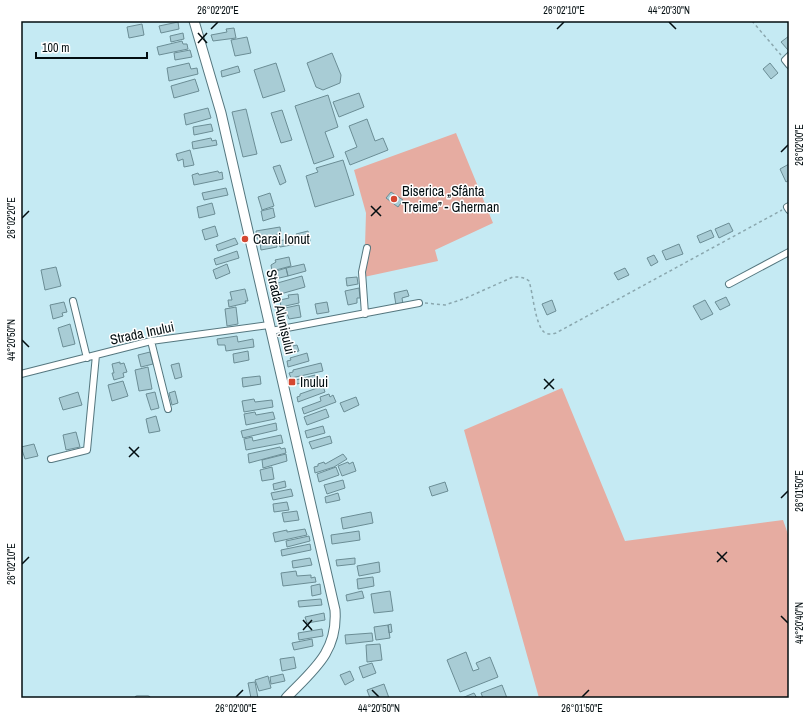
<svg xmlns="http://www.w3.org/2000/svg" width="810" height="719" viewBox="0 0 810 719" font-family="'Archivo Narrow',sans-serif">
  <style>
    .green { fill: #e6aca1 }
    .building { fill: #a8ccd5; stroke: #6b8d95 }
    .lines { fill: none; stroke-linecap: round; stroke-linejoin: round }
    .service-casing { stroke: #55777f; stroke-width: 5 }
    .minor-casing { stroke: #55777f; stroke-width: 8 }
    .secondary-casing { stroke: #55777f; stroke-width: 11 }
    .path { stroke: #8aa7ae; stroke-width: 1.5; stroke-dasharray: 3 3; stroke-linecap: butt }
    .service { stroke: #fff; stroke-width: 3 }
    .minor { stroke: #fff; stroke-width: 6 }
    .secondary { stroke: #fff; stroke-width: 9 }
    .ticks { fill: none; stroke: #030e11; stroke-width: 1.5 }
    .poi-dot { fill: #d44832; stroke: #fff; stroke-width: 1.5 }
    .labels { text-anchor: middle; stroke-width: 3; stroke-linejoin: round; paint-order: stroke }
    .poi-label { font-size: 14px; fill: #030e11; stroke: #fff; text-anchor: start }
    .street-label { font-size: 14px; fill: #030e11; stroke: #fff }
    .neatline { fill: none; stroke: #030e11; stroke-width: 1.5 }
    .ticks-label { font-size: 10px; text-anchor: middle; fill: #030e11 }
  </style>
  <rect width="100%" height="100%" fill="#c5eaf3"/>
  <path class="green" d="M456,133L493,223L435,250L438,261L364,277L363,273L370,247L365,246L366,213L354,170Z
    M562,388L625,541L783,520L789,537V698H539L464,430Z"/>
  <path class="building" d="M178,22L179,29L161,33L159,26Z
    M142,24L144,35L129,38L127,27Z
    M234,28L236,38L213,41L211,35L227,32L226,29Z
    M183,33L184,39L171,42L170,36Z
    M789,36V49L788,50L781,42Z
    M247,37L251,53L235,56L231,40Z
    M182,41L183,44H187L188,49L159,55L157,47Z
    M190,50L192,57L175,60L174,53Z
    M332,53L341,75L340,83L323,90L316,87L307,63Z
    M189,63L191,69L197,68L198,74L169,81L167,68Z
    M276,63L285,91L263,98L254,70Z
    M770,63L778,73L771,79L763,69Z
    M238,66L240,72L222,77L221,71Z
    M195,79L199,91L174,98L171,86Z
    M359,93L364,107L339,117L333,102Z
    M328,95L338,127L325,132L334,157L314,164L295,106Z
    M208,108L211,118L186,125L184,114Z
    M246,109L257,154L243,157L232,112Z
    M282,110L292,140L281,143L271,113Z
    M367,119L375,141L383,138L388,150L350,165L345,152L357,147L349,126Z
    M211,124L213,131L194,135L193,127Z
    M211,138L212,141L216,140L217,145L193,149L192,142Z
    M190,150L194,165L184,167L183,159L178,161L176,154Z
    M343,160L354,195L315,207L306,176L318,172L316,168Z
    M789,164V180L786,182L780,169Z
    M280,165L286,182L280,185L273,167Z
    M218,171L219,173L222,172L223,179L194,185L192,175L198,173L199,175Z
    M226,188L228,195L204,200L202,193Z
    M391,192L403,200L398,207L386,198Z
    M270,193L274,206L262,210L258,197Z
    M212,203L215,214L199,218L197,207Z
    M273,208L275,217L263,221L261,211Z
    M729,223L733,231L719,238L715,229Z
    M215,226L218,236L205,240L202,230Z
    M280,227L281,234L257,239L256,231Z
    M711,230L714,237L700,243L697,236Z
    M308,231L310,241L299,243L296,234Z
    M235,238L238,244L218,251L216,245Z
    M295,238L297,244L280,247L278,241Z
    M276,240L277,247L261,250L260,243Z
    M679,244L683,254L666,260L662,251Z
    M237,251L239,258L216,265L214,259Z
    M654,255L658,262L651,266L647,258Z
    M289,257L291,266L272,271L271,265L276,262L275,260Z
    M227,264L230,273L216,279L213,270Z
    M304,264L306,271L288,276L286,268Z
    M56,267L61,286L45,290L41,270Z
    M286,268L288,276L275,279V277L271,278L270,273Z
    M625,268L629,275L618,280L614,273Z
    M302,276L305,287L277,295L274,284Z
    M357,277L358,284L347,286L346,278Z
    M359,288L360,298H357V303L348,305L345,291Z
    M245,289L248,301H245L246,303L229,307L228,300H232L230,292Z
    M407,290L409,296L402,298L403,304L396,305L394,293Z
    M298,294L299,303L281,307L280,300L289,298L288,295Z
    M726,297L730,305L720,310L715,302Z
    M552,300L556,311L547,315L542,304Z
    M705,300L713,314L701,320L693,306Z
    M64,302L67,312L62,313L63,316L53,319L50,305Z
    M327,302L329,312L317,314L315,304Z
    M299,305L301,317L289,319L285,308Z
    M236,307L238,324L227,326L225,309Z
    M70,324L75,344L63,347L58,328Z
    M237,336L238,342L253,339L254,347L226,351L225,345H218L217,339Z
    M297,345L299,351L285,354L284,348Z
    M248,351L249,360L234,363L233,354Z
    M150,352L153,364L141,367L138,355Z
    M307,353L309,361L288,367L287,361L291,360L290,358Z
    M120,362V364L124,363L127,372L123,373L124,377L114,380L112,373H114L112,364Z
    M179,363L182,377L175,379L171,365Z
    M321,363L323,371L291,378L289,373L293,372V370Z
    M148,367L152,389L139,391L135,370Z
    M315,375L317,381L302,385L301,383L297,384L296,380Z
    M260,376L261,384L243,387L242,378Z
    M123,381L128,396L112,401L108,385Z
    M323,386L325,392L298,402L297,397L300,396V394Z
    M175,391L178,403L172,405L169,393Z
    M78,392L82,405L63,410L59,398Z
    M155,392L159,408L151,410L146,394Z
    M329,394L330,397L333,395L336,402L304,414L302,408L321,401L320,397Z
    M356,397L359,405L344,412L340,403Z
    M254,399L255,402L272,400L273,407L244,412L242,401Z
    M326,409L329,417L307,425L304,417Z
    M255,412L256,415L273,412L275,419L246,425L244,414Z
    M156,416L160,431L149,433L146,419Z
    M276,423L277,430L243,438L241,431Z
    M323,426L325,433L307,438L305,431Z
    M76,432L80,447L66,450L63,435Z
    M281,435L283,443L246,450L244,439L252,437L253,441Z
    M330,436L332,443L312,449L309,442Z
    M34,444L38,456L25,459L21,447Z
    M280,447L281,449L285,448L286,453L249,463L248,454Z
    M286,454L287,461L263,468L262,460Z
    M343,454L347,459L334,467L315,473L314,467L318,466V464L324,462L325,464L327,463Z
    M348,462L349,464L353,462L356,471L342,476L338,466Z
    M272,467L274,479L262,481L260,470Z
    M336,467L339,475L319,482L317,474Z
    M343,480L345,488L327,494L324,485Z
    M285,481L286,487L274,490L273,484Z
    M445,482L448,491L432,496L429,487Z
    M291,489L293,496L273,500L271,493Z
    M338,493L340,500L326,503L325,497Z
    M287,502L289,510L274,512L273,504Z
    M297,511L299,520L284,522L282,513Z
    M371,512L373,523L343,529L341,518Z
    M305,529L307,535L275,542L273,533L287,530V532Z
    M359,531L360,540L332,544L331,535Z
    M309,536L310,541L287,547L286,541Z
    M310,544L311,550L282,556L281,550Z
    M310,558L312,565L293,568L292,561Z
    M355,558V564L337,566L336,560Z
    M379,562L380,572L359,576L357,566Z
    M296,571L297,576L311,575V578L315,577L316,582L283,586L281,573Z
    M373,577L374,586L358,589L357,579Z
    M320,584L321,594L312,596L311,586Z
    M362,591L364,598L347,601L346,595Z
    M390,591L393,611L374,613L371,594Z
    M321,599L322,605L299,607L298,601Z
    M324,613L325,620L307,623L305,617Z
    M391,624L392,632L389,633L388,625Z
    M388,625L390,638L376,640L374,627Z
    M322,629L323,636L299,640L298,633Z
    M372,633L373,641L346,644L345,635Z
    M312,639L313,646L294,650L292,643Z
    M380,644L382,660L367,662L366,645Z
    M466,652L473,671L479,669L476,663L490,657L498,677L460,692L447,660Z
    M294,657L296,668L282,671L280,659Z
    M372,663L376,673L363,678L359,667Z
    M350,671L354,680L345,685L340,675Z
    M283,674L285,681L271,684L270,677Z
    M268,676L271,688L259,691L255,680Z
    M255,682L258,698H251L248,683Z
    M384,684L389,698H370L367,690Z
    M502,685L507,698H483L481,693Z
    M474,693L477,698H462Z"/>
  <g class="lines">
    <g class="service-casing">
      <path id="service" d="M137,698H148"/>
    </g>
    <g class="minor-casing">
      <path id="minor" d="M789,56L785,60L789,65
        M789,206L787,207L789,210
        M729,284L789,252
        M73,301L87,358
        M365,314L362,272L367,248
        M271,331L419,303
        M151,341L168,409
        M21,374L151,341L269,325
        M51,459L87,450L96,355"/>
    </g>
    <g class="secondary-casing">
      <path id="secondary" d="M194,21L221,113L335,610C338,652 313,670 286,698"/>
    </g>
    <path class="path" d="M752,21L781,55
      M425,303L445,305L466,298L513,277C520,277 524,277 529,281C533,293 535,324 544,332C548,335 552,334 556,333L782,210"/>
    <use href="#service" class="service"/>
    <use href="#minor" class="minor"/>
    <use href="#secondary" class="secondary"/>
  </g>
  <path class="ticks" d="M669,22L676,29M211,29L218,22M557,29L564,22M198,33L207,43M198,43L207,33M781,152L788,145M371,206L381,216M371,216L381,206M22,218L29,211M22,340L29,347M544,379L554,389M544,389L554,379M129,447L139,457M129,457L139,447M781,498L788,491M717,552L727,562M717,562L727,552M22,564L29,557M781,616L788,623M303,620L312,630M303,630L312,620M372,690L379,697M236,697L243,690M582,697L589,690"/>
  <g class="poi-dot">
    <circle cx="394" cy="199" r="4"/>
    <circle cx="245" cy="239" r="4"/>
    <rect x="288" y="378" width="8" height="8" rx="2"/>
  </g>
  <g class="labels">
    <g class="poi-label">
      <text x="402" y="196">Biserica „Sfânta<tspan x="402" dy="16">Treime” - Gherman</tspan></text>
      <text x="253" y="244">Carai Ionut</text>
      <text x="300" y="387">Inului</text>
    </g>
    <g class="street-label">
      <text transform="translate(281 312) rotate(77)" y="5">Strada Alunișului</text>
      <text transform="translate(142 333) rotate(-12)" y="5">Strada Inului</text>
    </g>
  </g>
  <rect width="810" height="719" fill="none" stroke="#ffffff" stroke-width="44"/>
  <path d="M36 52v6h111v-6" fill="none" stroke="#030e11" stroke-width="2"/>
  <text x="42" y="52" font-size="12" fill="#030e11" stroke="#ffffff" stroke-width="3" paint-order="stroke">100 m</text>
  <rect x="22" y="22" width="766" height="675" class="neatline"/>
  <g class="ticks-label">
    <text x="218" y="14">26°02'20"E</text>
    <text x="564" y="14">26°02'10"E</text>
    <text x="669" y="14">44°20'30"N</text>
    <text transform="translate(799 145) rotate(-90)" y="4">26°02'00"E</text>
    <text transform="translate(11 218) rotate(-90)" y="4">26°02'20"E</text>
    <text transform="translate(11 340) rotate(-90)" y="4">44°20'50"N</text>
    <text transform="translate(799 491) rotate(-90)" y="4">26°01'50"E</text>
    <text transform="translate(11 564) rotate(-90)" y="4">26°02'10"E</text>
    <text transform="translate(799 623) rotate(-90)" y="4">44°20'40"N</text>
    <text x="236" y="712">26°02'00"E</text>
    <text x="379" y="712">44°20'50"N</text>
    <text x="582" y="712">26°01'50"E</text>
  </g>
</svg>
